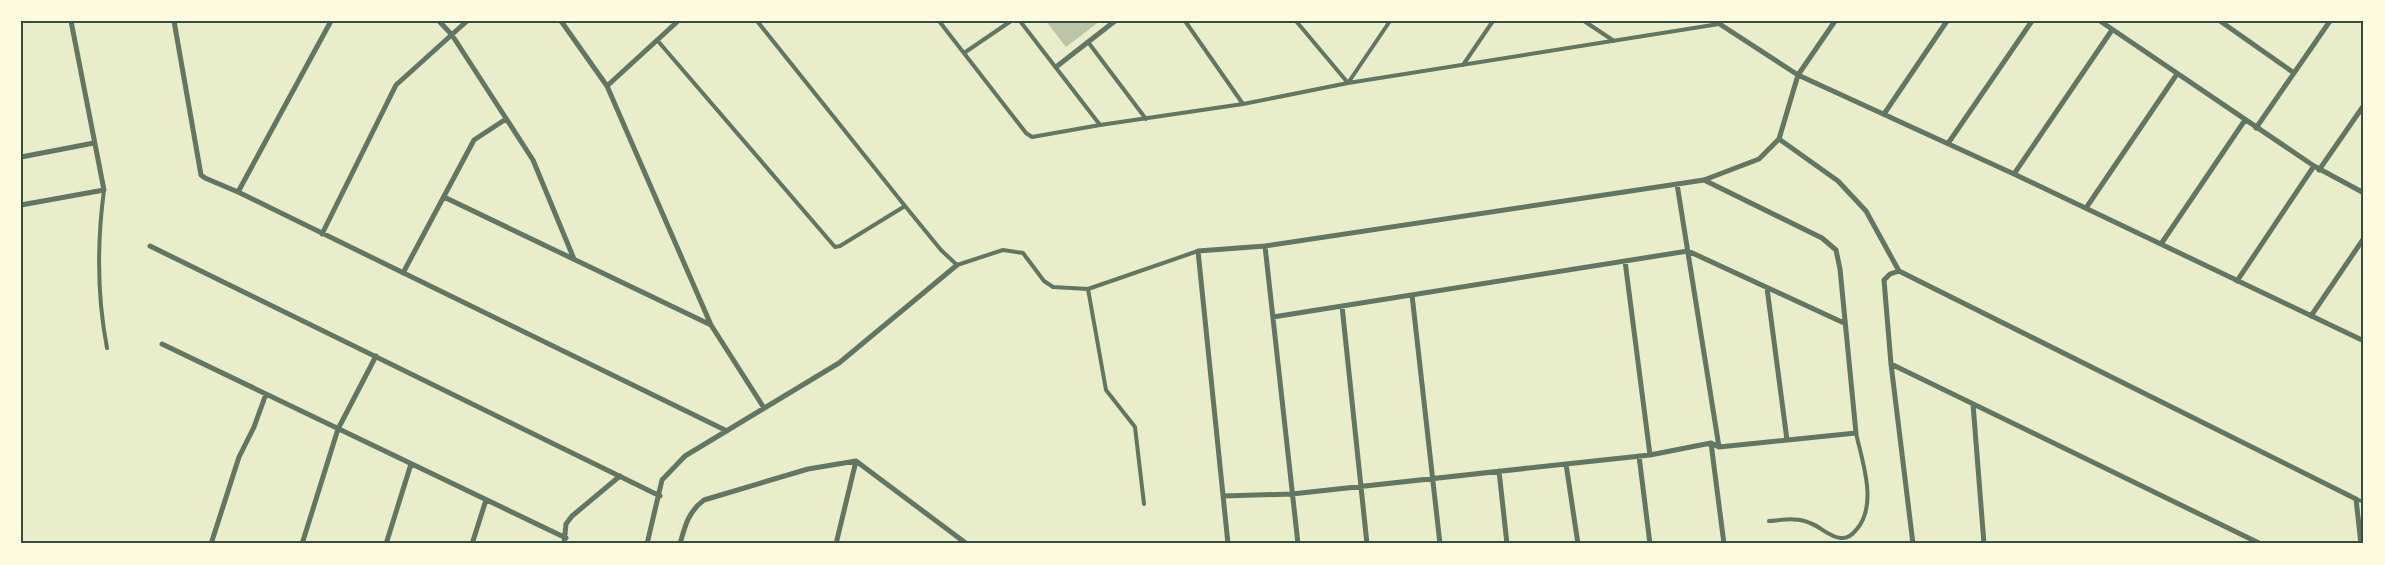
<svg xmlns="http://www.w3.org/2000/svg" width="2385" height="565" viewBox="0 0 2385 565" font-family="'Alegreya Sans',sans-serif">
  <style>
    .building { fill: #bcc5a7 }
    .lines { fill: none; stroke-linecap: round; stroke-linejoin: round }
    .service { stroke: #617663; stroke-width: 4 }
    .minor { stroke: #617663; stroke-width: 5 }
    .neatline { fill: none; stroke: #344e41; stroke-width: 2 }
  </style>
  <rect width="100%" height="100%" fill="#e9edc9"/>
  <path class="building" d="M1046,21H1100L1066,47Z"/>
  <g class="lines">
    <path class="service" d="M757,21L905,206L941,250L957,265L1003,250L1023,253L1044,281L1053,287L1088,289L1198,251
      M939,21L1026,133L1032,137L1100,125L1243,104L1348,83L1719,24
      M1020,21L1100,125
      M1185,21L1243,104
      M1296,21L1348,83L1390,21
      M1584,21L1614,41
      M657,40L835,247L840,246L905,206
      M1088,42L1146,119
      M964,53L1011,21
      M1463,65L1493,21
      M104,190C97,243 97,296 107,348
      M1088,289L1106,390L1135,427L1144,504
      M2356,499L2364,502
      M1769,521C1782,520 1798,517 1810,523C1821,527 1829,537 1841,538C1848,539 1853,534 1857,529C1878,504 1862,461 1856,433"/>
    <path class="minor" d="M174,21L201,175L205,178L238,192L727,431
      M439,21L452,35L533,160L574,259
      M561,21L607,86L711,325L764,408
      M1715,21L1798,75L2014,174L2112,30
      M2100,21L2314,166L2364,193
      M2220,21L2294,73
      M1056,67L1115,21
      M607,86L678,21
      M1884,114L1947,21
      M2256,128L2330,21
      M1779,139L1838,181L1866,211L1899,271
      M1949,142L2032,21
      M21,157L94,143
      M2319,170L2364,105
      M2014,174L2364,341
      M1677,184L1719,447
      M238,192L331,21
      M444,197L711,325
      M21,205L104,190L71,21
      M2086,208L2177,74
      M322,234L396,85L467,21
      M2161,244L2245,120
      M150,246L660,496
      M1265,246L1298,544
      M1625,261L1650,455
      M403,273L474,140L506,119
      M2237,281L2314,166
      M1767,288L1787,440
      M1412,295L1440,544
      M1342,306L1367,544
      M2311,316L2364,238
      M1273,317L1688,251L1844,323
      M162,344L566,538
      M1891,364L2261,544
      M1973,404L1984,544
      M1711,443L1724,544
      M1639,456L1650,544
      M1566,464L1578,544
      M1499,471L1507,544
      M1223,496L1292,494L1566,464L1650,455L1711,443L1719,447L1856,433L1840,269L1836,250L1822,238L1704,180
      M211,544L239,457L254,427L266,394
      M302,544L338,429L376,356
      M386,544L411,464
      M472,544L486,500
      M564,544L566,524L572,516L620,476
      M647,544L662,480L685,456L839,363L957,265
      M680,544C685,526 688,512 704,500L808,469L856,461L967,544
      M836,544L856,461
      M1228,544L1198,251L1265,246L1704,180L1759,159L1779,139L1798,75L1835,21
      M1913,544L1891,364L1884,280L1890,274L1899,271L2356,499L2361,544"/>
  </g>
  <rect width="2385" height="565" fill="none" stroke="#fefae0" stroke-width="45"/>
  <rect x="22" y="22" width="2340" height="520" class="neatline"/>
</svg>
